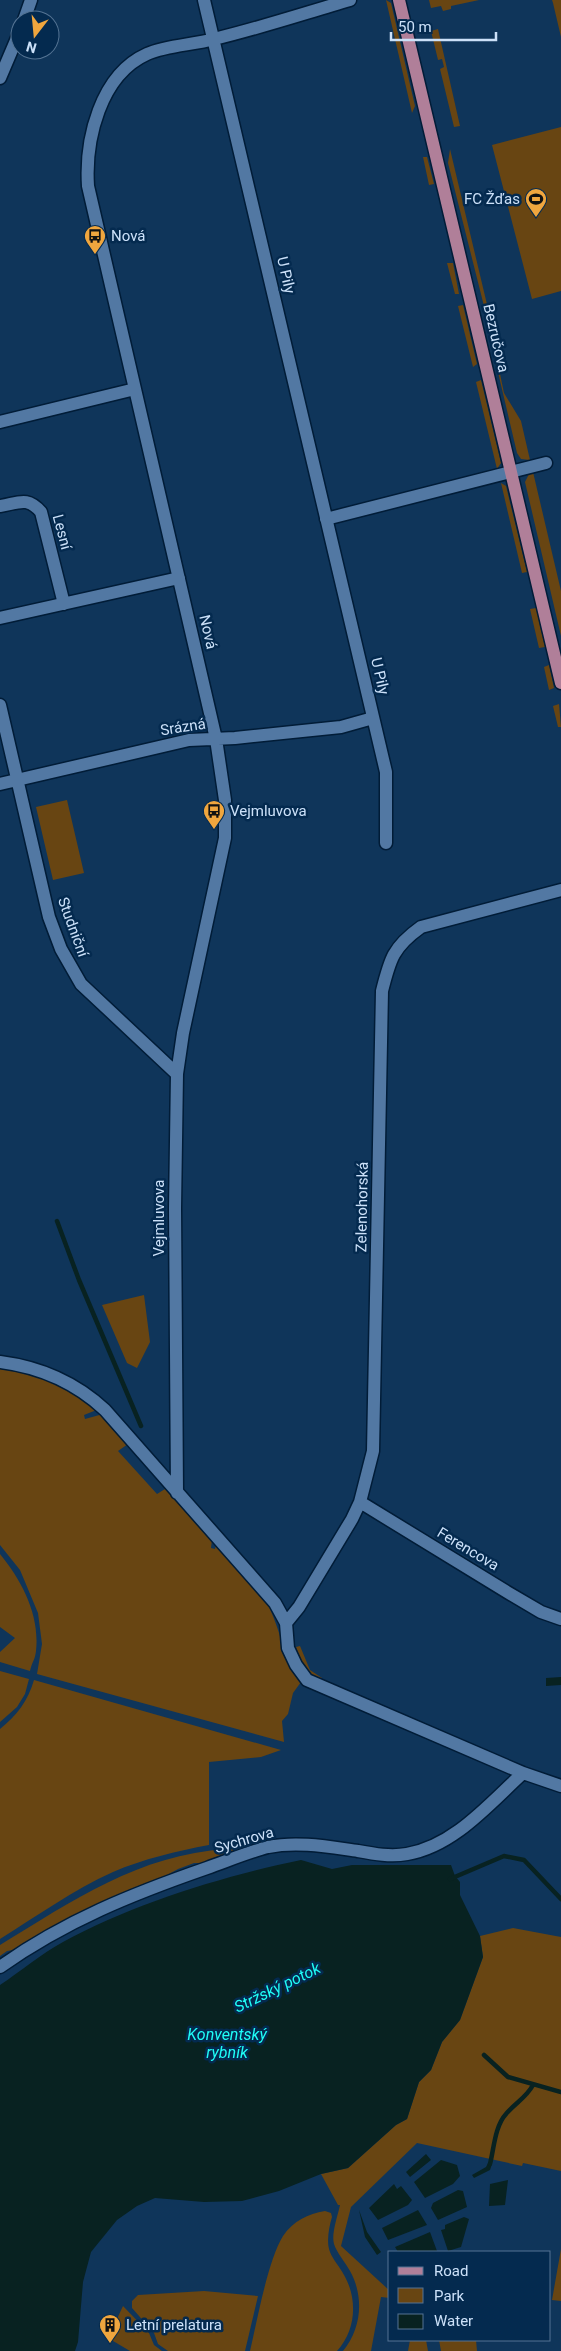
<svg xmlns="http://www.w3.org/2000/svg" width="561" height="2351" viewBox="0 0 561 2351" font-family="Roboto,sans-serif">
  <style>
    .green { fill: #684512 }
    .water { fill: #082221 }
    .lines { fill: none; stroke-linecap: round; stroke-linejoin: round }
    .stream { stroke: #082221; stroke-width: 4.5 }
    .street-casing { stroke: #011c37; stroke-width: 15 }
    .primary-casing { stroke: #011c37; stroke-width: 15 }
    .street { stroke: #5278a3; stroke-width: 12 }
    .primary { stroke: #b07f99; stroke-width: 12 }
    .labels { text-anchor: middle; stroke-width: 5; stroke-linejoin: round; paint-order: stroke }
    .poi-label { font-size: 15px; fill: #cce1f9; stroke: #042a4f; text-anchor: start }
    .street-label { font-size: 15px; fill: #cce1f9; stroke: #042a4f }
    .water-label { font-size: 16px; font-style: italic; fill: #1ffdf7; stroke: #042a4f }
  </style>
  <rect width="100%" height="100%" fill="#0f355a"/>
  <path class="green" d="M386,0L391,3L415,106L412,113Z
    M429,0H479L451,6V9L443,11L441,6L431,8Z
    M552,0H561V37L553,3Z
    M438,29L460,126L454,127L440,69L444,67L442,59L438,60L431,31Z
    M561,127V291L532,299L492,145Z
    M450,149L490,317L487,318L448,163Z
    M423,157H427L434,184L429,185Z
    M447,263H453L459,294H455Z
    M463,305L477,364L473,367L458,306Z
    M495,350L504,393L521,421L530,460L521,459L517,453L493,351Z
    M481,380L501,463L497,469L476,382Z
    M533,472L561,591V636L525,482L529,474Z
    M501,483L506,486L527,572L522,573Z
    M536,608L545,647L539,648L530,609Z
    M549,665L554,688L549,690L544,667Z
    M559,704L561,727H558L553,706Z
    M67,800L84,873L53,880L36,807Z
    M144,1295L150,1342L137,1368L127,1363L102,1305Z
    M0,1369C39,1374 67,1387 99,1409L84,1415L85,1419L103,1414L128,1444L118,1451L157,1494L165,1489L212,1540L211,1548L215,1549L216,1544C230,1560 259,1588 268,1605C281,1631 284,1659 301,1682L293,1693L288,1714L282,1721L284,1742L37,1674L42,1644L38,1613L20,1570L0,1545Z
    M0,1554C22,1581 40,1615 36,1651C35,1660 32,1662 30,1671L0,1662V1652L15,1638L0,1627Z
    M300,1646L310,1670L322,1678L319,1682C307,1674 301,1662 296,1647Z
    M0,1671L29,1679L25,1694L17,1707L0,1722Z
    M34,1680L281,1750L261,1757L209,1762V1845C177,1851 143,1859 113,1872C73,1890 37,1916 0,1939V1729C17,1715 28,1701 34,1680Z
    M227,1849H253L214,1863H194L178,1869L156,1881L19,1949L7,1951L0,1956V1945C74,1900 138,1855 227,1849Z
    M513,1928L561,1937V2171L523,2163L522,2166L417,2143L351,2207L341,2246L390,2291V2298L381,2297L371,2351H343C362,2328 364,2296 350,2271C345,2262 337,2253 334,2244C331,2234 338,2215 340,2205H338L321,2174L348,2168L396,2125L407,2119L419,2082L431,2070L442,2042L460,2020L483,1957L480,1936Z
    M325,2211L331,2213L332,2217C329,2227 326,2242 330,2252C333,2260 340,2267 344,2275C358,2299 356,2330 337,2351H250C257,2321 268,2260 283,2236C293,2221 308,2214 325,2211Z
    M561,2249V2301L552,2300Z
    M204,2291L258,2296L245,2351H168L158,2344L154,2333L132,2308V2301L138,2295Z
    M123,2306L149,2333L154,2345L162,2351H130L108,2338Z
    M410,2340H426L428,2351H408Z
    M439,2340H476L477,2351H441Z"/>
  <path class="water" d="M561,1677V1685L546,1686V1678Z
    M301,1860L332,1869L352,1865H451L455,1876L460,1882V1895L480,1936L483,1957L460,2020L442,2042L431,2070L419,2082L407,2119L396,2125L348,2168L321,2174L279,2191L242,2201L204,2202L155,2198L137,2206L117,2220L91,2252L83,2282L78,2342L75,2351H0V1985C21,1971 41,1954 63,1942C133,1904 223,1876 301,1860Z
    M426,2154L431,2160L410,2177L406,2172Z
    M441,2160L457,2165L460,2176L453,2184L425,2198L414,2182Z
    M488,2163L492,2164L490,2170L474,2178L472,2175L486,2167Z
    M508,2180L505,2205L489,2206L490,2184Z
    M394,2184L397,2189L401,2186L412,2200L408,2205L378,2220L369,2208Z
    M458,2190L463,2191L467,2207L438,2220L431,2208L433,2203Z
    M359,2210L367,2232L381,2252L377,2255L365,2237Z
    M418,2210L427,2225L388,2240L382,2228Z
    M464,2217L469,2219L461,2247L448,2251L441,2230L445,2229V2225Z
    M430,2232L437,2251L398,2252L395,2247Z"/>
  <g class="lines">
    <path class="stream" d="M57,1221L79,1280L141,1426
      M450,1879L504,1856L524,1860L561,1899
      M484,2055L508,2077L561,2092
      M490,2164C494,2148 495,2126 506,2114C515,2103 526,2098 533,2085"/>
    <g class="street-casing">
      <path id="street" d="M204,0L386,772V843
        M24,20L31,0
        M0,78L20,31
        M0,422L135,389
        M0,506C19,503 27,496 41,512L64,604
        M326,519L546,463
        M0,618L179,578
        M0,705L49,917L61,949L81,984L177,1074
        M0,784L189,740L235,738L341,727L373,718
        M0,1362C39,1367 76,1383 105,1410L275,1603L286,1623L288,1648L296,1665L307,1680L523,1773L561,1786
        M177,1493L175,1208L177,1074L183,1033L225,838V800L216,739L88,186C85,140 100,75 147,54C167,45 193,45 214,39C260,28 305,13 350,0
        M360,1502L507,1592L541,1612L561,1619
        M286,1623L299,1607L352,1519L360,1502L373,1451L382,991C390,959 393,947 421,927L561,890
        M0,1967C65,1921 132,1894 207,1868C227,1861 248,1852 268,1847C298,1841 329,1847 358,1851C374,1854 391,1857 407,1854C454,1846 489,1804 523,1773"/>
    </g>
    <g class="primary-casing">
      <path id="primary" d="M399,0L561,683"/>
    </g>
    <use href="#street" class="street"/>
    <use href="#primary" class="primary"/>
  </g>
  <defs>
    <g id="stadium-pin" transform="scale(1.125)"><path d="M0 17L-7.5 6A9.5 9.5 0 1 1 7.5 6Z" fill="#f0a63e" stroke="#042a4f"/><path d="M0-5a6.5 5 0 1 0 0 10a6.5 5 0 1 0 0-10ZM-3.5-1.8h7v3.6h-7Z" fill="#111"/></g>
    <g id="bus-pin" transform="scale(1.125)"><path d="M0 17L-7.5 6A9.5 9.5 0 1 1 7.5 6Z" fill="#f0a63e" stroke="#042a4f"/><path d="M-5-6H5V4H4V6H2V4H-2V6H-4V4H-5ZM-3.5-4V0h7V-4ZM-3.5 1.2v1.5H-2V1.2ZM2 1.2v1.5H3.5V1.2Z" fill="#111"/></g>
    <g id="building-pin" transform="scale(1.125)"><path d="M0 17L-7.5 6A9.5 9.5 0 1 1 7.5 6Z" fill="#f0a63e" stroke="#042a4f"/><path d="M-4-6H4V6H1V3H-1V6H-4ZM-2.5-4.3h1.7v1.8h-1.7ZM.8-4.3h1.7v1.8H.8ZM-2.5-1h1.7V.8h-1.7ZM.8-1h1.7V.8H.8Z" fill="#111"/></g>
  </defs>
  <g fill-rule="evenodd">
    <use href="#stadium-pin" x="536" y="199"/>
    <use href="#bus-pin" x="95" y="236"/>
    <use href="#bus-pin" x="214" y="811"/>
    <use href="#building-pin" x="110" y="2325"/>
  </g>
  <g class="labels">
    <g class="poi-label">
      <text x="520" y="204" text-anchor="end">FC Žďas</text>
      <text x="111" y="241">Nová</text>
      <text x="230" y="816">Vejmluvova</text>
      <text x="126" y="2330">Letní prelatura</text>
    </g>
    <g class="street-label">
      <text transform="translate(286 275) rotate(77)" y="5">U Pily</text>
      <text transform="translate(496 338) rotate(77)" y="5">Bezručova</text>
      <text transform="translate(62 532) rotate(75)" y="5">Lesní</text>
      <text transform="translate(208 632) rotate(77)" y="5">Nová</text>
      <text transform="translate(380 676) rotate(77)" y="5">U Pily</text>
      <text transform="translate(183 727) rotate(-9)" y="5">Srázná</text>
      <text transform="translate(73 927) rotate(70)" y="5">Studniční</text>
      <text transform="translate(362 1207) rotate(-89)" y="5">Zelenohorská</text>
      <text transform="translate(159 1218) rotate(-90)" y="5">Vejmluvova</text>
      <text transform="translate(468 1549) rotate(31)" y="5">Ferencova</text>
      <text transform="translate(244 1840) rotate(-16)" y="5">Sychrova</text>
    </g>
    <g class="water-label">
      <text transform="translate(277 1987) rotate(-26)" y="6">Stržský potok</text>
      <text x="227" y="2040">Konventský<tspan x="227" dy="18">rybník</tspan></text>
    </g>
  </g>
  <rect x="388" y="2251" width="162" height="90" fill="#042a4f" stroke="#547393"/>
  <rect x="398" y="2267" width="25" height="8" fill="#b07f99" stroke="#547393"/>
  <text x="434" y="2276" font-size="15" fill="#cce1f9">Road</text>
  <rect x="398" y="2288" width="25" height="15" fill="#684512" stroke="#547393"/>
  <text x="434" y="2301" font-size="15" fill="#cce1f9">Park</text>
  <rect x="398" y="2314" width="25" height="15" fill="#082221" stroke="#547393"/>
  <text x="434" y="2326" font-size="15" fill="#cce1f9">Water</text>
  <g transform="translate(35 35) rotate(196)"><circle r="24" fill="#042a4f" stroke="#547393"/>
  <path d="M0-4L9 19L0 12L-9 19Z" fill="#f0a63e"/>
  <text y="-8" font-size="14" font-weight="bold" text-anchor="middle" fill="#cce1f9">N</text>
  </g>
  <path d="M391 32v8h105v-8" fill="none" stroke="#cce1f9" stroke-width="2.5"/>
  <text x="398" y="32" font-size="15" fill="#cce1f9" stroke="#042a4f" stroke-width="4" paint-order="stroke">50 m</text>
</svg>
